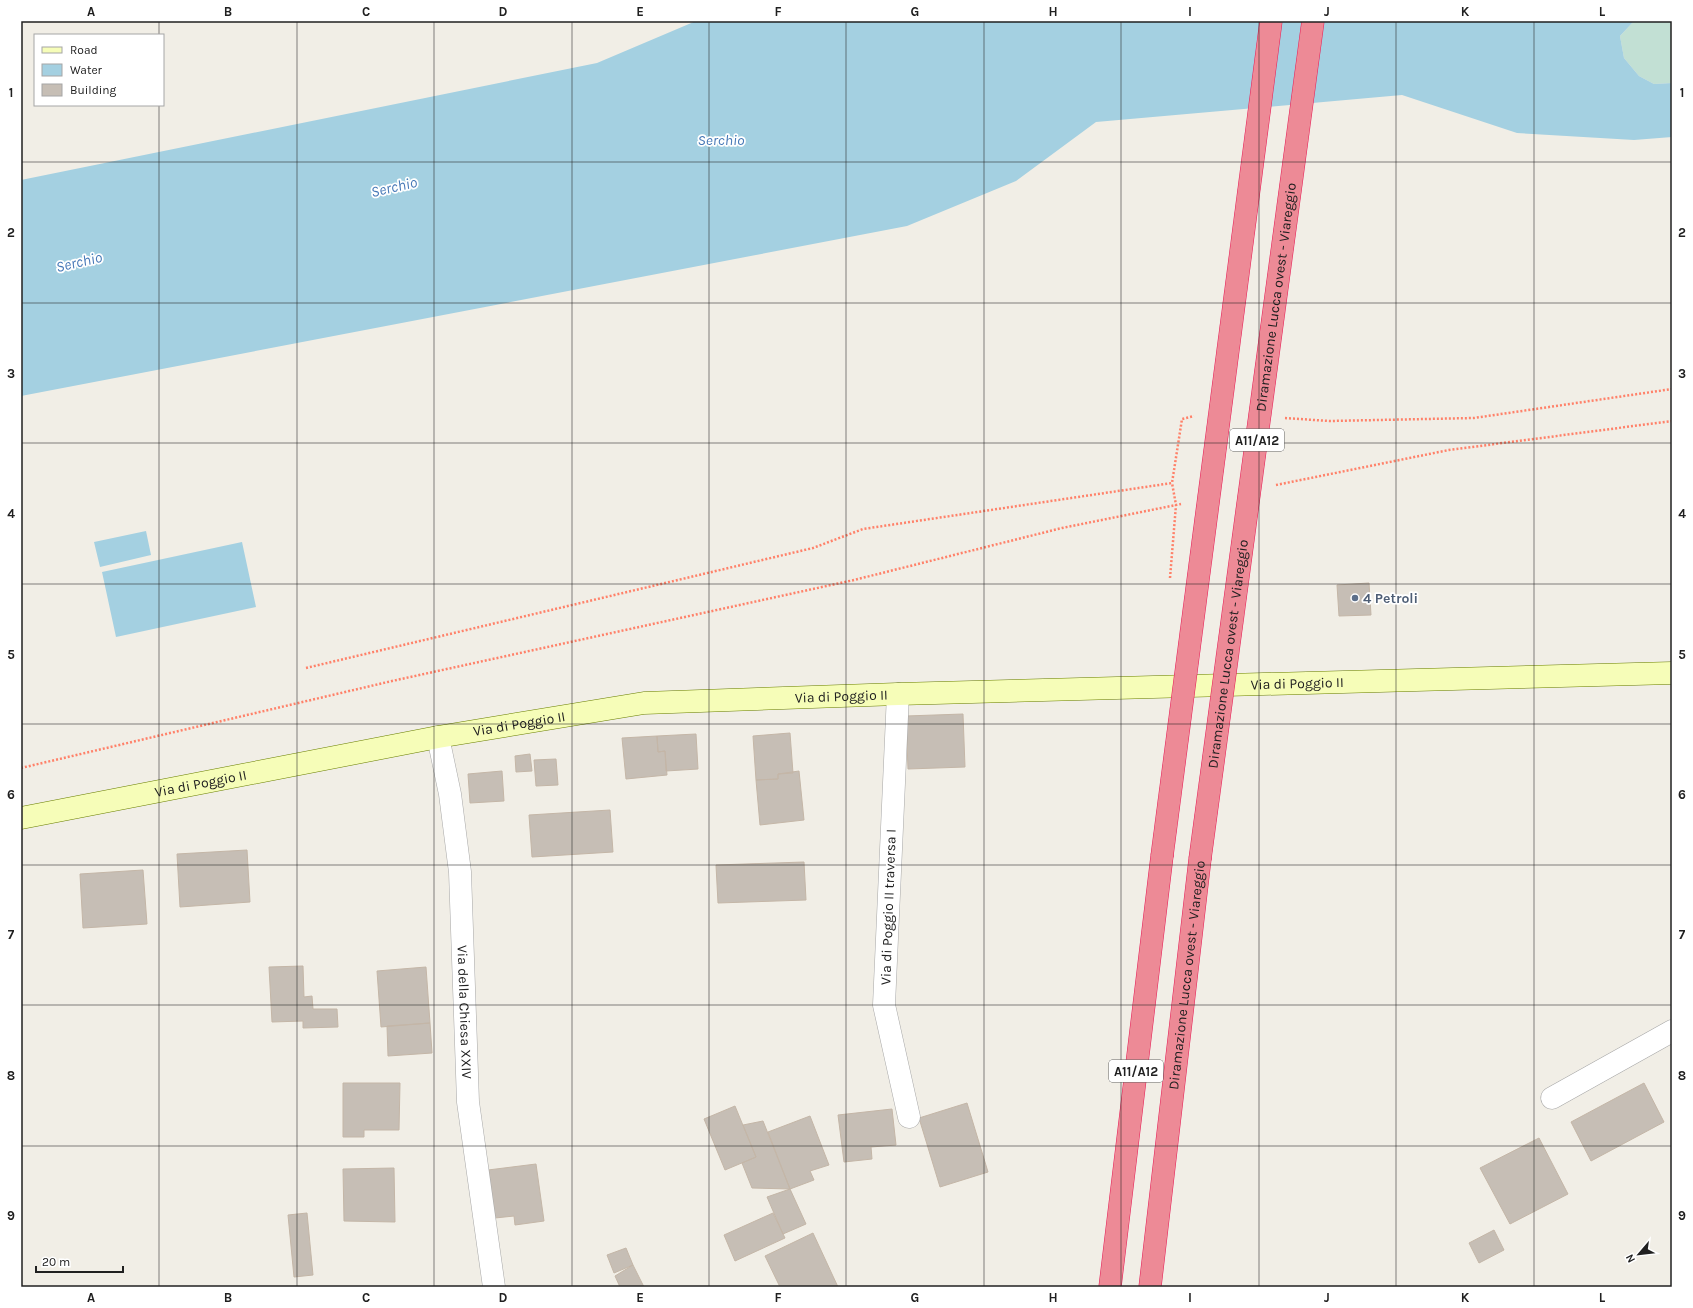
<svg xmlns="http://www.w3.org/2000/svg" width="1693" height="1308" viewBox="0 0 1693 1308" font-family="Karla,sans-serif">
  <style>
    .wetland { fill: #c2e0d4 }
    .water { fill: #a4d0e1 }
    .building { fill: #c6beb5; stroke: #c4b6a7 }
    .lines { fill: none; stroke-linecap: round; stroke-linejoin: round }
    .minor-casing { stroke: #a7a7a7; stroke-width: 23 }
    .secondary-casing { stroke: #697e00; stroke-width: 23 }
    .motorway-casing { stroke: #e61c56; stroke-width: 23 }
    .path { stroke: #ff8169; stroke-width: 2.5; stroke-dasharray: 2 2; stroke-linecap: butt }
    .minor { stroke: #fff; stroke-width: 22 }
    .secondary { stroke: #f6fdb8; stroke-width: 22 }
    .motorway { stroke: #ed8a96; stroke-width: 22 }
    .motorway-bridge-casing { stroke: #e61c56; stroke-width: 23; stroke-linecap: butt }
    .motorway-bridge { stroke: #ed8a96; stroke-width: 22 }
    .grid { fill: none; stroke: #202020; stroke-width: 1; stroke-opacity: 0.55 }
    .service-dot { fill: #5c6f8a; stroke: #fff; stroke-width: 1.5 }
    .labels { text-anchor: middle; stroke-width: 3.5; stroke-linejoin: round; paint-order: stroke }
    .shield { fill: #fff; stroke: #636363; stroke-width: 1 }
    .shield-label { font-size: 13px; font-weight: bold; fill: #202020 }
    .street-label { font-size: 14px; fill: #202020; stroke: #fff }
    .service-label { font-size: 14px; font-weight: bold; fill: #4e5e75; stroke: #fff; text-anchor: start }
    .water-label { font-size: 15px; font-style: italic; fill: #4678b7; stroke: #fff }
    .neatline { fill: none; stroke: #202020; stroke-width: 1.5 }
    .grid-label { font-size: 13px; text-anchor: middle; font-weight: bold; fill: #202020 }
  </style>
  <rect width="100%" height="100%" fill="#f1eee6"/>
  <path class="wetland" d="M1634,21H1672V83L1654,84L1639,76L1624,58L1620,36Z"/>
  <path class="water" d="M696,21H1634L1620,36L1624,58L1639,76L1654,84L1672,83V137L1634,140L1517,133L1402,95L1096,122L1016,181L907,226L21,396V180L597,63Z
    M146,531L151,555L100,567L94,542Z
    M242,542L256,607L116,637L102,572Z"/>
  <path class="building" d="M1369,583L1371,615L1339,616L1337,585Z
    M963,714L965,767L908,769L906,716Z
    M790,733L793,773L778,774V779L756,780L753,736Z
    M696,734L698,769L666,771L665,751L658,752L657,736Z
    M657,736L658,752L665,751L667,775L626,779L622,738Z
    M530,754L532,771L516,772L515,756Z
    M556,759L558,785L536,786L534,760Z
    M502,771L504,801L470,803L468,774Z
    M799,771L804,820L760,825L756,780L778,779V774Z
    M610,810L613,852L532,857L529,815Z
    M247,850L250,902L180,907L177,854Z
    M804,862L806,900L718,903L716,865Z
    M143,870L147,924L83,928L80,874Z
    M303,966L304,997L312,996L313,1009H337L338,1027L303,1028V1021L272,1022L269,967Z
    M426,967L430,1023L381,1027L377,971Z
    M430,1023L432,1053L388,1056L387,1026Z
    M343,1083H400L399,1130H364V1137H343Z
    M1644,1083L1664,1122L1591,1161L1571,1122Z
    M967,1103L988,1172L940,1187L919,1118Z
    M735,1106L756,1157L725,1170L704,1119Z
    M892,1109L896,1145L871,1147L872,1159L844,1162L838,1115Z
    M810,1116L829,1165L810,1171L814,1180L790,1189L768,1132Z
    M763,1121L790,1189L752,1188L742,1163L756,1157L743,1125Z
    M1539,1138L1568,1194L1510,1224L1480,1168Z
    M536,1164L544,1221L515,1225L514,1216L495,1218L488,1170Z
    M394,1168L395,1222L344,1221L343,1169Z
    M790,1189L806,1224L783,1234L767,1197Z
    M307,1213L313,1275L294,1277L288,1215Z
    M773,1213L785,1238L735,1261L724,1235Z
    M1494,1230L1504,1250L1479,1263L1469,1243Z
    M813,1233L838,1287H780L765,1256Z
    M626,1248L633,1265L614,1273L607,1255Z
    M633,1265L644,1287H620L615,1276Z"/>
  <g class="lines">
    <g class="minor-casing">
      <g id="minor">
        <path d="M898,694L884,1005L909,1117"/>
        <path id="s1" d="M438,737L450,794L460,872L468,1102L494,1287"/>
        <path d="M1552,1098L1672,1031"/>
      </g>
    </g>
    <g class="secondary-casing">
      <g id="secondary">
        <path id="s2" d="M21,818L438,737L644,703L898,694L1672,673"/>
      </g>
    </g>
    <g class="motorway-casing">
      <g id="motorway">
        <path d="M1110,1287L1162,856"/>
        <path id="s3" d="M1150,1287L1200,859"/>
      </g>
    </g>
    <path class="path" d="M1285,418L1329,421L1474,418L1672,389
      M1276,485L1449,450L1672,421
      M1170,578L1176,505L1172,483
      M306,668L813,548L863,529L1172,483L1182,419L1194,416
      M21,768L392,681L854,580L1062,528L1181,504"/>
    <use href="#minor" class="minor"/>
    <use href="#secondary" class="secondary"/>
    <use href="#motorway" class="motorway"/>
    <g class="motorway-bridge-casing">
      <g id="motorway-bridge">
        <path d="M1162,856L1271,21"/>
        <path id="s4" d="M1200,859L1313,21"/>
      </g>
    </g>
    <use href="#motorway-bridge" class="motorway-bridge"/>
  </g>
  <path class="grid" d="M159,21V35M297,21V1287M434,21V1287M572,21V1287M709,21V1287M846,21V1287M984,21V1287M1121,21V1287M1259,21V1287M1396,21V1287M1534,21V1287M159,105V1287M21,162H1672M21,303H1672M21,443H1672M21,584H1672M21,724H1672M21,865H1672M21,1005H1672M21,1146H1672"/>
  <circle class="service-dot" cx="1355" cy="598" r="4"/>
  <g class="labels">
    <g class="shield">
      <rect x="1230" y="429" width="54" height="22" rx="3"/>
      <rect x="1109" y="1060" width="54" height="22" rx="3"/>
    </g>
    <g class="shield-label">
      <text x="1257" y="445">A11/A12</text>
      <text x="1136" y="1076">A11/A12</text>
    </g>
    <g class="street-label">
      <text dy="5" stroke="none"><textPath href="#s4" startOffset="567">Diramazione Lucca ovest - Viareggio</textPath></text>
      <text dy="5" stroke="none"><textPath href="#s4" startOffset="207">Diramazione Lucca ovest - Viareggio</textPath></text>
      <text dy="5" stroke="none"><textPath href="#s2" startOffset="1287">Via di Poggio II</textPath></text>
      <text dy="5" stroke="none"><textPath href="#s2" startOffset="831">Via di Poggio II</textPath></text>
      <text dy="5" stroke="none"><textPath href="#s2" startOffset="507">Via di Poggio II</textPath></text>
      <text dy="5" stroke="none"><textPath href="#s2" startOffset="183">Via di Poggio II</textPath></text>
      <text transform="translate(888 907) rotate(-88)" y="5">Via di Poggio II traversa I</text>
      <text dy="5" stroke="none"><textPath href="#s3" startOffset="314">Diramazione Lucca ovest - Viareggio</textPath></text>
      <text dy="5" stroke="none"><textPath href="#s1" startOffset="277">Via della Chiesa XXIV</textPath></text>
    </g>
    <g class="service-label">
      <text x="1363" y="603">4 Petroli</text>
    </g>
    <g class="water-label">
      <text x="721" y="145">Serchio</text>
      <text transform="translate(394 187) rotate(-13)" y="5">Serchio</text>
      <text transform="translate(79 262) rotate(-13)" y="5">Serchio</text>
    </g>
  </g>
  <rect width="1693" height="1308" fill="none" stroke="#ffffff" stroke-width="44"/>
  <rect x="34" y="34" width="130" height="72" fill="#ffffff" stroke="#a6a6a6"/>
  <rect x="42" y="47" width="20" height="6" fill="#f6fdb8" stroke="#a6a6a6"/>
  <text x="70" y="54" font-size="12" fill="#202020">Road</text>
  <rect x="42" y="64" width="20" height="12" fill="#a4d0e1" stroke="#a6a6a6"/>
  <text x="70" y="74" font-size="12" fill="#202020">Water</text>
  <rect x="42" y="84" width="20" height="12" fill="#c6beb5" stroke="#a6a6a6"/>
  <text x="70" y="94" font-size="12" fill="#202020">Building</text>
  <g transform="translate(1639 1254) rotate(242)" stroke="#ffffff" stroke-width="3" paint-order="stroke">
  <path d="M0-3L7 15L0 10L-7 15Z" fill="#202020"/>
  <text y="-6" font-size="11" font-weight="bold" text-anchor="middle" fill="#202020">N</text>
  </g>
  <path d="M36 1266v6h87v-6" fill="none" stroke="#202020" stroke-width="2"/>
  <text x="42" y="1266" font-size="12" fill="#202020" stroke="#ffffff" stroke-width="3" paint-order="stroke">20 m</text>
  <rect x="22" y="22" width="1649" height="1264" class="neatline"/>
  <g class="grid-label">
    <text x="91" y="16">A</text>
    <text x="228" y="16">B</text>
    <text x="366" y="16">C</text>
    <text x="503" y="16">D</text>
    <text x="640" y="16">E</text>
    <text x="778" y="16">F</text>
    <text x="915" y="16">G</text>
    <text x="1053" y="16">H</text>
    <text x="1190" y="16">I</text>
    <text x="1327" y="16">J</text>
    <text x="1465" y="16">K</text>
    <text x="1602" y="16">L</text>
    <text x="11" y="97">1</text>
    <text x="1682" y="97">1</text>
    <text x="11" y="237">2</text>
    <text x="1682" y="237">2</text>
    <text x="11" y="378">3</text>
    <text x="1682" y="378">3</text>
    <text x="11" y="518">4</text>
    <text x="1682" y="518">4</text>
    <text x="11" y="659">5</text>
    <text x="1682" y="659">5</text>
    <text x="11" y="799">6</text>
    <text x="1682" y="799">6</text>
    <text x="11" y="939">7</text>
    <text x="1682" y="939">7</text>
    <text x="11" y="1080">8</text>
    <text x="1682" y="1080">8</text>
    <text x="11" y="1220">9</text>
    <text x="1682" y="1220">9</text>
    <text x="91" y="1302">A</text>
    <text x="228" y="1302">B</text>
    <text x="366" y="1302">C</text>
    <text x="503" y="1302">D</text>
    <text x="640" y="1302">E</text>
    <text x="778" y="1302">F</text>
    <text x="915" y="1302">G</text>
    <text x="1053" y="1302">H</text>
    <text x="1190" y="1302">I</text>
    <text x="1327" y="1302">J</text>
    <text x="1465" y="1302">K</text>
    <text x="1602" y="1302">L</text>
  </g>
</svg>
